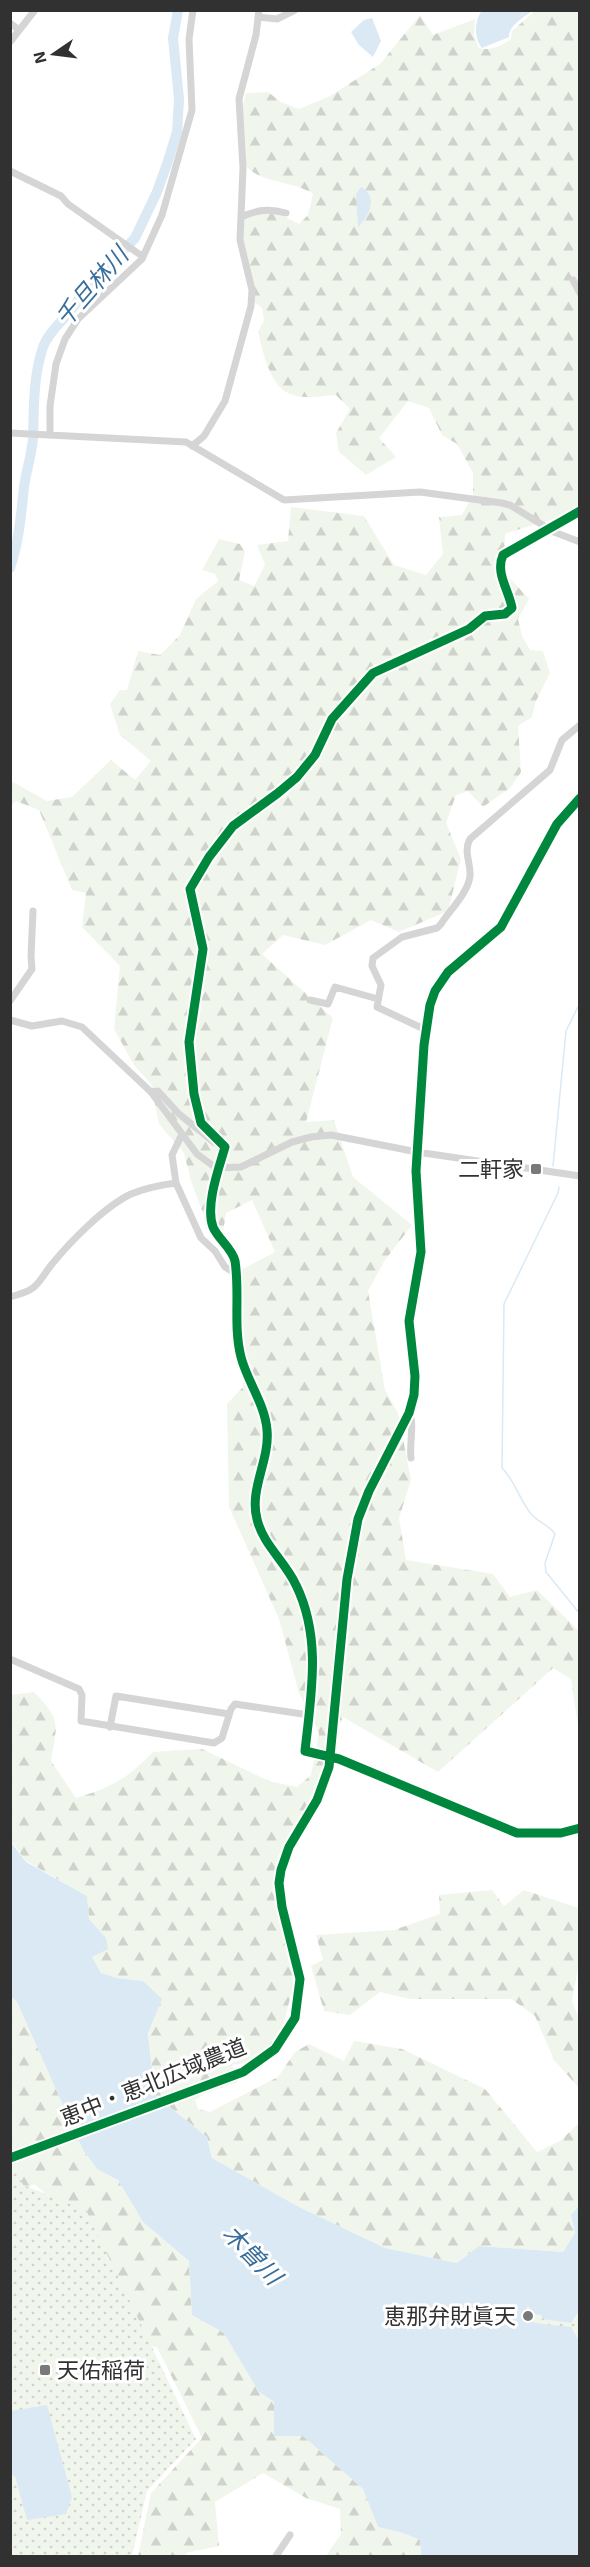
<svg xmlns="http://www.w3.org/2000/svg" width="590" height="2567" viewBox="0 0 590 2567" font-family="'Exo 2','Noto Sans JP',sans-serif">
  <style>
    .forest { fill: url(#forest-firs) }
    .park { fill: url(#park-dots) }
    .water { fill: #dae9f4 }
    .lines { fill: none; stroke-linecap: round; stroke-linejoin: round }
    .stream { stroke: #dae9f4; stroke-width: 1.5 }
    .river { stroke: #dae9f4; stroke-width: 10 }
    .minor { stroke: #d5d5d5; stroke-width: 7 }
    .cycleway-casing { stroke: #fff; stroke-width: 13 }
    .cycleway { stroke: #00873e; stroke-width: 9 }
    .poi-dot { fill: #797979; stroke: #fff; stroke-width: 2 }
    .labels { text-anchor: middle; stroke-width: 6; stroke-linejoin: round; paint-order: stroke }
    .poi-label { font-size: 22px; fill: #313131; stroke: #fff; text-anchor: end }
    .street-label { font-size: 22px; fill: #313131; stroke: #fff }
    .water-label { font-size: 24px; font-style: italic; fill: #386e9b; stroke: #fff }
  </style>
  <defs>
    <pattern id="forest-firs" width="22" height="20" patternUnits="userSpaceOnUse" patternTransform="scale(1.5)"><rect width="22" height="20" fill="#f1f6ed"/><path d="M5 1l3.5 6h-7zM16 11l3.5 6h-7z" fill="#cfd3cc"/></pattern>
    <pattern id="park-dots" width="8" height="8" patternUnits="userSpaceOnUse" patternTransform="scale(1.5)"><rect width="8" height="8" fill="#f1f6ed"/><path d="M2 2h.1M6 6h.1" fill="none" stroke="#cfd3cc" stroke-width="1.8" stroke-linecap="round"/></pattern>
  </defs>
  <rect width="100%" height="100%" fill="#fff"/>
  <path class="forest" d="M535,11H579V520L570,513C548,522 527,526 505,534L504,572L529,599L518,619L522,636L530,650L543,651L550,673L536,701L532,717L518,726L521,772L510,788L483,807L468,791L456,795L446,823L461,859L448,911L399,932L371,920L325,945L283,935L262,954L333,1018L306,1122L334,1120L353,1177L412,1225L385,1260L368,1291L385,1390L398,1413L411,1480L399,1518L406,1560L493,1574L510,1597L537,1590L579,1631V1733L571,1679L553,1668L438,1772L343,1717L310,1801L286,1839L275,1866L273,1889L294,1982L282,2031L268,2047L247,2063L232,2065L238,2082L206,2093L195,2100L198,2109L210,2112L278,2077L295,2052L309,2044L344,2061L354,2041L402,2049L485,2089L537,2152L560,2141L579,2123V2206L571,2215L575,2233L563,2252L479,2246L457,2263L385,2248L299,2207L212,2158L207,2137L155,2095L143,1981L117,1978L101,1973L92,1957L106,1938L89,1919L87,1896L26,1861L11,1841V1695L34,1692C62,1721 57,1723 51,1761L76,1798C112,1787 127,1779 153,1752L202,1749L269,1781L297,1787L311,1775L319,1733L299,1693L279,1619L229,1507L227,1404L243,1387V1269L275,1252L252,1200L226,1213L223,1232L211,1235L191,1181L184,1153L159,1124L151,1084L134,1065L114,1029L120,966L82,927L86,893L72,890L39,810L16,801L11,806V781L47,801L72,797L111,760L135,780L151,761L120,735L110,704L120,690H127L138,651L160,655L180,635L196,599L218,581L215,574L202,570L219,539L240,544L245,552L239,580L254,586L265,565L257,545L288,541L291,507L364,516L394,565L426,575L443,554L439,517L462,515L473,495V473L457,444L442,435L429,408L408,401L379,438L396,457L366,475L339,452L336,433L350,409L336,395C323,396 306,399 293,395C270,389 263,352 258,332L264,320L262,308L254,302L241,240L242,218L272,210L299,224L308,215L313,194C296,181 257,183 246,165L241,113L246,93L268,92L281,102L299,109L330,96L380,64L420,15L433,35L475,19L474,35L479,48C491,51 500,46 511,39L512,31Z
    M492,1890L504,1906L524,1890L579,1908L578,1969L572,2001L579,2018V2088L554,2060L535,2016L511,1999H410L380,1992L350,2015L324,2011L311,1966L323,1960L316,1935L394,1930L440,1914L439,1895Z
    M10,1997L17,2002L83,2150L97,2169L118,2180L143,2222L189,2261L192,2315L224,2333L258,2391L274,2402V2436H303L363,2489L378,2527L403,2533L420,2540L421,2555L424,2556H326L341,2534L340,2509L306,2498L263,2473L215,2502L219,2546L186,2553L185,2556H138L151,2493L202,2438L157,2347L84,2339L68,2211L34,2184L11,2201Z"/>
  <path class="park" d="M16,2168L23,2185L86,2210L196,2439L147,2491L132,2556H11L10,2169Z
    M579,2296V2355L508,2323L523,2297Z"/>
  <path class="water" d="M482,11V10L532,11C523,18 509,25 509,37L482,48C474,39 474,20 482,11Z
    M372,18L381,41L373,57L359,45L351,32L364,20Z
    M361,187C379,196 369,217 358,227L356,194Z
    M10,1841L26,1862L87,1896L89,1919L106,1938L108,1949L92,1957L101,1973L117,1978L143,1981L162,1999L148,2033L155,2095L207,2137L212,2158L299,2207L385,2248L457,2263L479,2246L563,2252L575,2233L571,2215L579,2206V2311L571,2323L543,2319L541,2315L535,2314L528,2306L521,2316C527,2325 559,2325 571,2327L579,2341V2556H424L421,2555L420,2540L403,2533L378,2527L363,2489L303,2436H274V2402L258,2391L224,2333L192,2315L189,2261L143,2222L118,2180L97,2169L83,2150L17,2002L11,1997Z
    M47,2405L72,2497L66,2514L27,2520L15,2476L11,2474V2411Z"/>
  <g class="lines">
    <path class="stream" d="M553,1166L566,1031L580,1003
      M559,1187L558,1193L504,1304L502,1468C517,1483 521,1505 533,1516C541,1524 549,1525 555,1534L545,1563L546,1572L580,1614"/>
    <path class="river" d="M10,568C19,542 21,515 24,487C26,471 32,454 33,438C34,407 33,377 43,347C50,328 69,317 78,300L135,238L157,192L168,161L177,132L179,99L173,38L178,10"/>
    <path class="minor" d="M258,17L277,19L295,10
      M10,23L19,30
      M10,42L35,10
      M10,171L61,196L68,204L142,256
      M241,217C257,210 268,208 286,213
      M573,280L580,293
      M10,433L186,442L284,500L420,492L502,503L510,505L554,532L580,542
      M50,435V406L56,364L65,339L78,319L142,259L162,215L192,110L189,39L193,10
      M192,446L204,436L225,401L251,306L252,290L240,240L243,168L239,99L256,35L259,10
      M580,511L503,555C495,573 509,590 512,608L505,614L485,616L469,629L373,673L332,719L315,755L297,777L278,793L233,826L209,857L190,889L203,949L189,1042L194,1094L201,1123L225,1147C219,1168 205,1205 213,1227C218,1239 232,1248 235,1261C240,1293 233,1326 241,1357C247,1381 265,1404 267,1430C270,1460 249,1489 257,1519C263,1545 285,1561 296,1585C322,1638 311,1695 305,1751L339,1759L517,1833H561L580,1828
      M310,1000L328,1004L335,987L378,999
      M10,1001L32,969L31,956L33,911
      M10,1020L32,1026L62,1021L82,1027L151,1092L197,1154L216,1168L241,1167L292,1142L311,1137L331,1135L417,1152L580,1176
      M426,1030L377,1007L381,985L372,966L373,958L402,937L437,928L441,924C450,910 468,893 470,876C471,862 463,852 470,839L550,770L562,740L580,725
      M151,1092L158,1091L179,1114L215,1143L220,1142
      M182,1134L172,1155L176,1183L201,1238L215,1251L225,1267L235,1273
      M10,1297C39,1289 35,1286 52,1264C71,1241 104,1207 131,1194C146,1188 160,1185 176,1183
      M409,1413C415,1421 409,1445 411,1458
      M10,1659L79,1689L82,1695L81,1721L214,1743L222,1738L231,1709L235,1704L309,1715
      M110,1727L116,1696L229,1714
      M10,2158L243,2072L275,2049L295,2018L300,1979L282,1907L279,1883L281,1870L289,1847L317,1800L329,1767L347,1579L358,1519L369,1491L409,1413L414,1395L415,1376L409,1321L421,1252L416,1171L424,1045L430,1005L435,991L448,972L501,927L557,824L580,798
      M276,2556L290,2535"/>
    <g class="cycleway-casing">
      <path id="cycleway" d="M580,511L503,555C495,573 509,590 512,608L505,614L485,616L469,629L373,673L332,719L315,755L297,777L278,793L233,826L209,857L190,889L203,949L189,1042L194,1094L201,1123L225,1147C219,1168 205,1205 213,1227C218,1239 232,1248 235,1261C240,1293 233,1326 241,1357C247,1381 265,1404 267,1430C270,1460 249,1489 257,1519C263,1545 285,1561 296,1585C322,1638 311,1695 305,1751L339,1759L517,1833H561L580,1828
        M10,2158L243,2072L275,2049L295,2018L300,1979L282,1907L279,1883L281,1870L289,1847L317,1800L329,1767L347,1579L358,1519L369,1491L409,1413L414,1395L415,1376L409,1321L421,1252L416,1171L424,1045L430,1005L435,991L448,972L501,927L557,824L580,798"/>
    </g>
    <use href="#cycleway" class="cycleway"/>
  </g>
  <g class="poi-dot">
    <rect x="530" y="1163" width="12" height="12" rx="3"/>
    <circle cx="528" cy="2316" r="6"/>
    <rect x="39" y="2364" width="12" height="12" rx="3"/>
  </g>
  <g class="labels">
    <g class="poi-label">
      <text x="524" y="1177">二軒家</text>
      <text x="516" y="2324">恵那弁財眞天</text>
      <text x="57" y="2378" text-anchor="start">天佑稲荷</text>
    </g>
    <g class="street-label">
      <text transform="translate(153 2082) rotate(-22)" y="8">恵中・恵北広域農道</text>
    </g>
    <g class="water-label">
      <text transform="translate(92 287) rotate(-49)" y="8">千旦林川</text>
      <text transform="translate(252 2255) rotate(46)" y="8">木曽川</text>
    </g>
  </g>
  <rect width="590" height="2567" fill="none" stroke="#313131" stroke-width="24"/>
  <g transform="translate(54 54) rotate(256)" stroke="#ffffff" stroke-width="4.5" paint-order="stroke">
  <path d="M0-4.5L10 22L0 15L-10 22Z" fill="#313131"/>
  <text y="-9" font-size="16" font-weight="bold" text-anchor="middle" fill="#313131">N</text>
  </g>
</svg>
